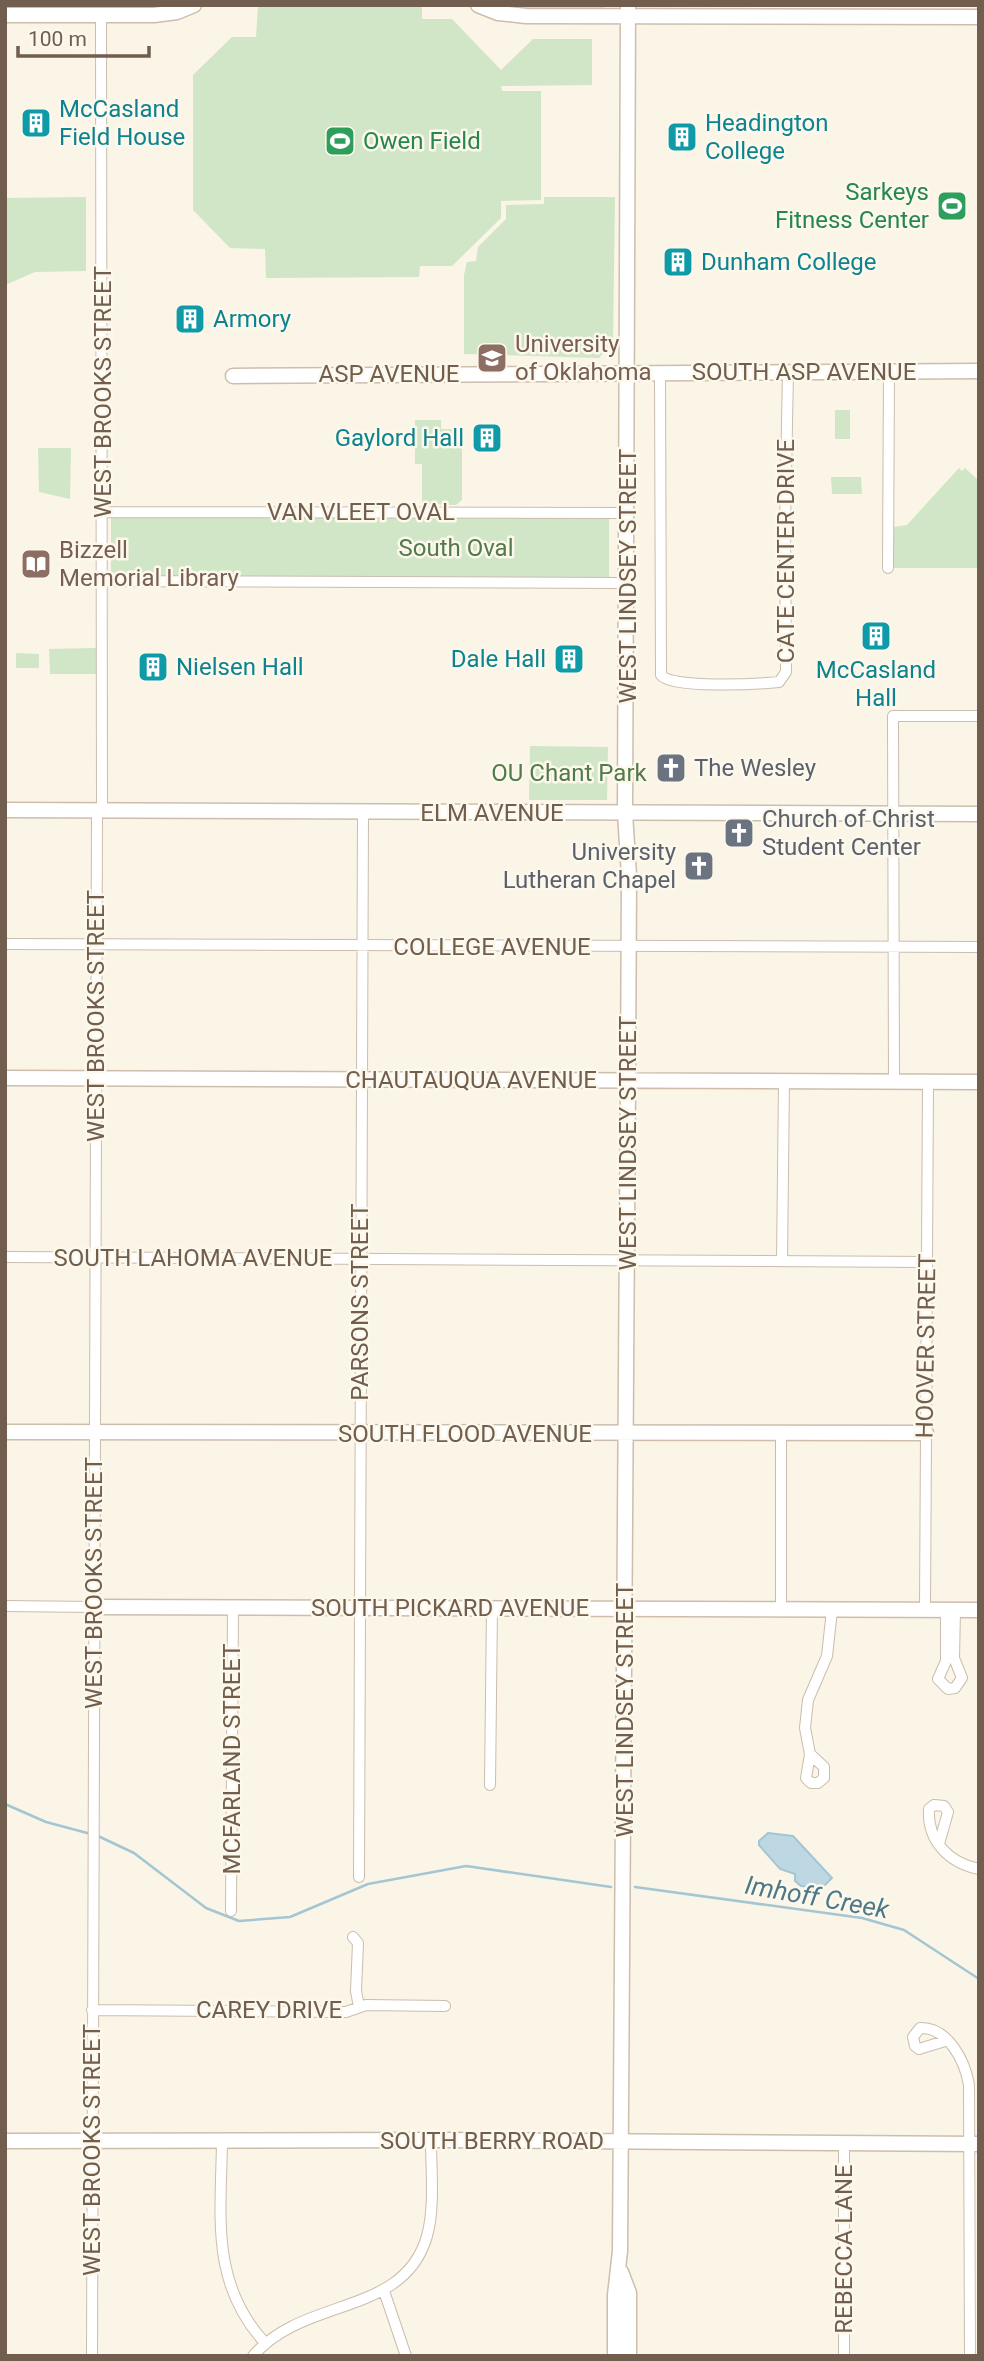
<svg xmlns="http://www.w3.org/2000/svg" width="984" height="2361" viewBox="0 0 984 2361" font-family="Roboto,sans-serif">
  <style>
    .green { fill: #d0e6c6 }
    .water { fill: #bdd8e2; stroke: #a4c6d2; stroke-width: 2 }
    .lines { fill: none; stroke-linecap: round; stroke-linejoin: round }
    .stream { stroke: #a4c6d2; stroke-width: 2.5 }
    .street-casing { stroke: #cbbdae; stroke-width: 12 }
    .secondary-casing { stroke: #cdbeac; stroke-width: 17 }
    .street { stroke: #fff; stroke-width: 10 }
    .secondary { stroke: #fff; stroke-width: 14 }
    .labels { text-anchor: middle; stroke-width: 5; stroke-linejoin: round; paint-order: stroke }
    .culture-label { font-size: 24px; fill: #0d838f; stroke: #fdf8ec; text-anchor: start }
    .leisure-label { font-size: 24px; fill: #27864d; stroke: #fdf8ec; text-anchor: start }
    .education-label { font-size: 24px; fill: #785e54; stroke: #fdf8ec; text-anchor: start }
    .street-label { font-size: 24px; fill: #715e4e; stroke: #fdf8ec }
    .park-label { font-size: 24px; fill: #537a4a; stroke: #fdf8ec }
    .worship-label { font-size: 24px; fill: #5b616d; stroke: #fdf8ec; text-anchor: start }
    .water-label { font-size: 26px; font-style: italic; fill: #4d7889; stroke: #fdf8ec }
  </style>
  <rect width="100%" height="100%" fill="#faf5e7"/>
  <path class="green" d="M258,5H422V19H452L501,70L533,39H592V85L501,86L502,91H541V200L501,201V218L452,266H420L419,277L266,278L265,249L230,248L193,210V75L232,37H256Z
    M479,5H605L603,9L526,16Z
    M86,197V271L35,272L5,285V198Z
    M544,197H615L613,342L599,358L464,354V275L467,262L476,261L478,247L506,219V205L544,204Z
    M835,410H850V439H835Z
    M415,420H441V429H462V500L456,505L422,504V464H415Z
    M38,448H71L70,499L39,492Z
    M959,468L962,471L965,468L979,481V568H893L894,527L907,525Z
    M831,477H861L862,494H832Z
    M111,516L609,518V579L111,577Z
    M96,648V674H50L49,649Z
    M16,653L39,654V668H16Z
    M530,746L608,747L607,800H529Z"/>
  <path class="water" d="M768,1833L793,1836L832,1878L822,1888L801,1886L795,1881V1874L780,1869L759,1845V1841Z"/>
  <g class="lines">
    <path class="stream" d="M5,1804L46,1822L91,1834
      M98,1836L134,1853L206,1908L239,1921L290,1917L368,1884L466,1866L611,1887
      M635,1887L862,1918L904,1930L979,1979"/>
    <g class="street-casing">
      <path id="street" d="M101,16L102,811
        M660,374L661,675C671,689 759,684 779,682L786,672L785,528L788,372
        M103,512L620,513
        M888,568L889,371
        M103,581L620,583
        M5,944L979,947
        M894,1082L893,716H979
        M5,1257L927,1262
        M782,1261L784,1081
        M781,1433V1610
        M5,1606L94,1607
        M925,1610L928,1082
        M946,1610V1661L938,1679L948,1689L955,1688L962,1678L954,1658L955,1610
        M810,1754L824,1767V1778L818,1783H811L806,1778L810,1754L805,1728L808,1700L827,1656L832,1610
        M490,1785L492,1608
        M939,1844L948,1812L944,1806L934,1805L929,1809C927,1841 949,1863 979,1869
        M359,1877L363,812
        M231,1911L233,1607
        M353,1937L358,1943L356,1991L359,2007
        M92,2010L346,2012L366,2005L445,2006
        M945,2041L919,2049L915,2046L913,2037L920,2028C948,2027 965,2061 969,2085L970,2356
        M222,2141C221,2216 210,2283 265,2343
        M844,2143V2356
        M384,2291L406,2356
        M92,2356L97,811
        M253,2356C304,2296 404,2317 427,2236C435,2207 431,2170 431,2140"/>
    </g>
    <g class="secondary-casing">
      <path id="secondary" d="M478,5L498,13L526,16L979,17
        M5,15H154L177,12L194,5
        M233,376L979,371
        M5,810L979,814
        M5,1078L979,1082
        M5,1432L926,1433
        M94,1607L979,1610
        M5,2141L438,2140L979,2144
        M621,2272L629,2293V2356
        M615,2356V2295L620,2251L628,1081L629,876L625,813L628,5"/>
    </g>
    <use href="#street" class="street"/>
    <use href="#secondary" class="secondary"/>
  </g>
  <defs>
    <g id="building-square" transform="scale(1.575)"><rect x="-9" y="-9" width="18" height="18" rx="4" fill="#0f9aa8" stroke="#fdf8ec"/><path d="M-4-6H4V6H1V3H-1V6H-4ZM-2.5-4.3h1.7v1.8h-1.7ZM.8-4.3h1.7v1.8H.8ZM-2.5-1h1.7V.8h-1.7ZM.8-1h1.7V.8H.8Z" fill="#fff"/></g>
    <g id="stadium-square" transform="scale(1.575)"><rect x="-9" y="-9" width="18" height="18" rx="4" fill="#2e9e5b" stroke="#fdf8ec"/><path d="M0-5a6.5 5 0 1 0 0 10a6.5 5 0 1 0 0-10ZM-3.5-1.8h7v3.6h-7Z" fill="#fff"/></g>
    <g id="university-square" transform="scale(1.575)"><rect x="-9" y="-9" width="18" height="18" rx="4" fill="#8d6e63" stroke="#fdf8ec"/><path d="M0-5L7-2L0 1L-7-2ZM-4 1L0 2.5L4 1V4Q0 6-4 4Z" fill="#fff"/></g>
    <g id="library-square" transform="scale(1.575)"><rect x="-9" y="-9" width="18" height="18" rx="4" fill="#8d6e63" stroke="#fdf8ec"/><path d="M-6-4Q-3-5.5-.7-3.5V5Q-3 3-6 4ZM6-4Q3-5.5 .7-3.5V5Q3 3 6 4Z" fill="#fff"/></g>
    <g id="church-square" transform="scale(1.575)"><rect x="-9" y="-9" width="18" height="18" rx="4" fill="#6b7280" stroke="#fdf8ec"/><path d="M-1.2-6h2.4v3.5h3.3v2.4h-3.3V6h-2.4V-.1h-3.3v-2.4h3.3Z" fill="#fff"/></g>
  </defs>
  <g fill-rule="evenodd">
    <use href="#building-square" x="36" y="123"/>
    <use href="#building-square" x="682" y="137"/>
    <use href="#stadium-square" x="340" y="141"/>
    <use href="#stadium-square" x="952" y="206"/>
    <use href="#building-square" x="678" y="262"/>
    <use href="#building-square" x="190" y="319"/>
    <use href="#university-square" x="492" y="358"/>
    <use href="#building-square" x="487" y="438"/>
    <use href="#library-square" x="36" y="564"/>
    <use href="#building-square" x="876" y="636"/>
    <use href="#building-square" x="569" y="659"/>
    <use href="#building-square" x="153" y="667"/>
    <use href="#church-square" x="671" y="768"/>
    <use href="#church-square" x="739" y="833"/>
    <use href="#church-square" x="699" y="866"/>
  </g>
  <g class="labels">
    <g class="culture-label">
      <text x="59" y="117">McCasland<tspan x="59" dy="28">Field House</tspan></text>
      <text x="705" y="131">Headington<tspan x="705" dy="28">College</tspan></text>
      <text x="701" y="270">Dunham College</text>
      <text x="213" y="327">Armory</text>
      <text x="464" y="446" text-anchor="end">Gaylord Hall</text>
      <text x="546" y="667" text-anchor="end">Dale Hall</text>
      <text x="176" y="675">Nielsen Hall</text>
      <text x="876" y="678" text-anchor="middle">McCasland<tspan x="876" dy="28">Hall</tspan></text>
    </g>
    <g class="leisure-label">
      <text x="363" y="149">Owen Field</text>
      <text x="929" y="200" text-anchor="end">Sarkeys<tspan x="929" dy="28">Fitness Center</tspan></text>
    </g>
    <g class="education-label">
      <text x="515" y="352">University<tspan x="515" dy="28">of Oklahoma</tspan></text>
      <text x="59" y="558">Bizzell<tspan x="59" dy="28">Memorial Library</tspan></text>
    </g>
    <g class="street-label">
      <text x="804" y="380">SOUTH ASP AVENUE</text>
      <text x="389" y="382">ASP AVENUE</text>
      <text transform="translate(103 392) rotate(-90)" y="8">WEST BROOKS STREET</text>
      <text x="361" y="520">VAN VLEET OVAL</text>
      <text transform="translate(786 551) rotate(-90)" y="8">CATE CENTER DRIVE</text>
      <text transform="translate(628 576) rotate(-90)" y="8">WEST LINDSEY STREET</text>
      <text x="492" y="821">ELM AVENUE</text>
      <text x="492" y="955">COLLEGE AVENUE</text>
      <text transform="translate(96 1016) rotate(-90)" y="8">WEST BROOKS STREET</text>
      <text x="471" y="1088">CHAUTAUQUA AVENUE</text>
      <text transform="translate(628 1143) rotate(-90)" y="8">WEST LINDSEY STREET</text>
      <text x="193" y="1266">SOUTH LAHOMA AVENUE</text>
      <text transform="translate(360 1302) rotate(-90)" y="8">PARSONS STREET</text>
      <text transform="translate(926 1346) rotate(-89)" y="8">HOOVER STREET</text>
      <text x="465" y="1442">SOUTH FLOOD AVENUE</text>
      <text transform="translate(94 1583) rotate(-90)" y="8">WEST BROOKS STREET</text>
      <text x="450" y="1616">SOUTH PICKARD AVENUE</text>
      <text transform="translate(625 1710) rotate(-90)" y="8">WEST LINDSEY STREET</text>
      <text transform="translate(232 1759) rotate(-90)" y="8">MCFARLAND STREET</text>
      <text x="269" y="2018">CAREY DRIVE</text>
      <text x="492" y="2149">SOUTH BERRY ROAD</text>
      <text transform="translate(92 2150) rotate(-90)" y="8">WEST BROOKS STREET</text>
      <text transform="translate(844 2249) rotate(-90)" y="8">REBECCA LANE</text>
    </g>
    <g class="park-label">
      <text x="456" y="556">South Oval</text>
      <text x="569" y="781">OU Chant Park</text>
    </g>
    <g class="worship-label">
      <text x="694" y="776">The Wesley</text>
      <text x="762" y="827">Church of Christ<tspan x="762" dy="28">Student Center</tspan></text>
      <text x="676" y="860" text-anchor="end">University<tspan x="676" dy="28">Lutheran Chapel</tspan></text>
    </g>
    <g class="water-label">
      <text transform="translate(817 1897) rotate(10)" y="9">Imhoff Creek</text>
    </g>
  </g>
  <rect width="984" height="2361" fill="none" stroke="#715e4e" stroke-width="14"/>
  <path d="M18 46v10h131v-10" fill="none" stroke="#715e4e" stroke-width="3.5"/>
  <text x="28" y="46" font-size="21" fill="#715e4e" stroke="#fdf8ec" stroke-width="5" paint-order="stroke">100 m</text>
</svg>
